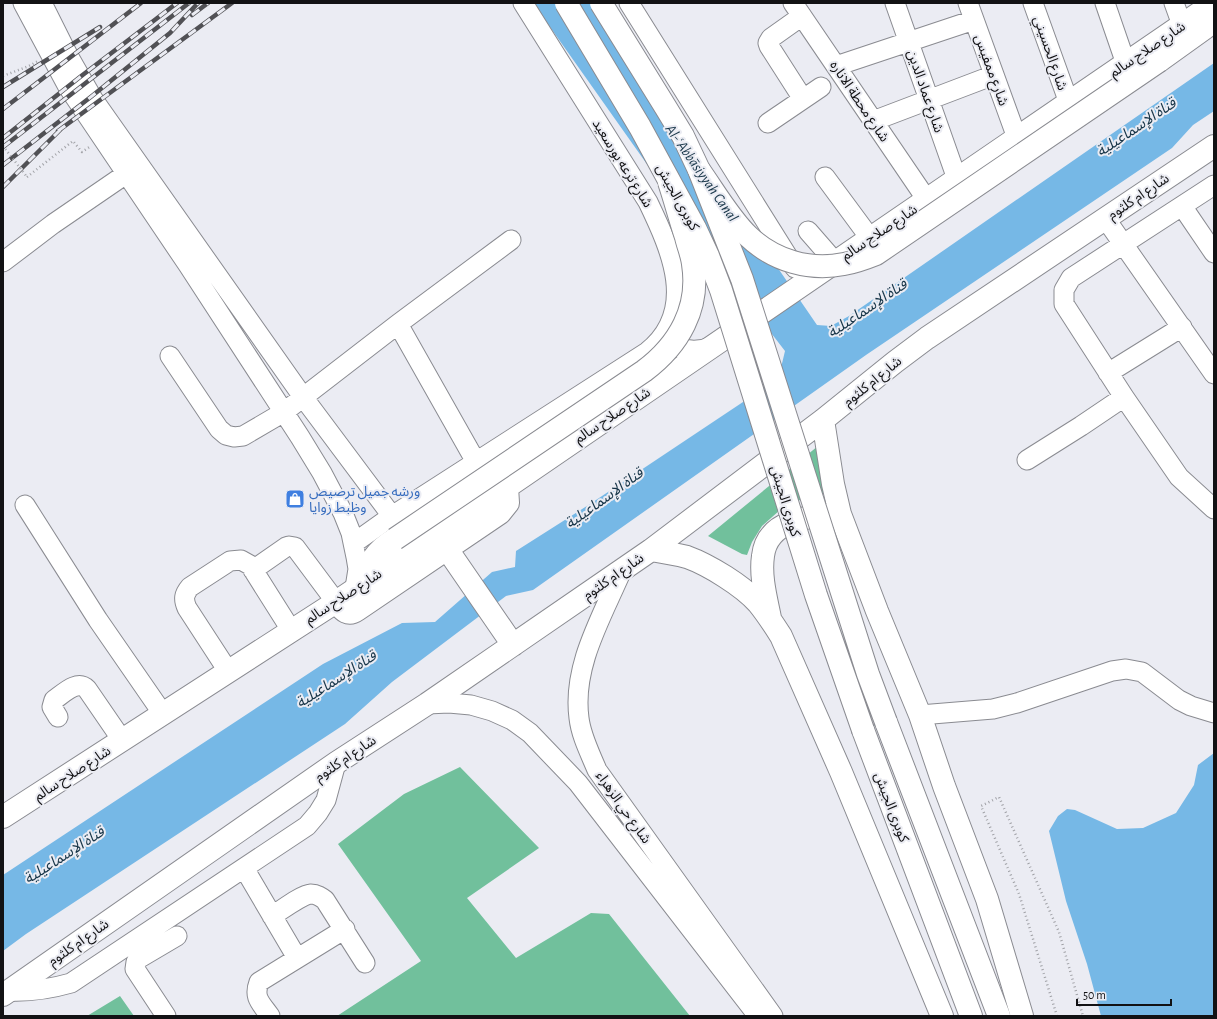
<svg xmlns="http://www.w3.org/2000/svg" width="1217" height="1019" viewBox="0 0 1217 1019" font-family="'Alegreya Sans','Noto Sans Arabic',sans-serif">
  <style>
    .forest { fill: #71c09c }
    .water { fill: #76b8e6 }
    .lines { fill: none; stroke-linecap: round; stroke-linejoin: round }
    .minor-casing { stroke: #8a8b91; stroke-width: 21 }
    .major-casing { stroke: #8a8b91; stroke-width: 24 }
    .highway-casing { stroke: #8a8b91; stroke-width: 24 }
    .path { stroke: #a1a2a7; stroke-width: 2.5; stroke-dasharray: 1 3; stroke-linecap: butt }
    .minor { stroke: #fff; stroke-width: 19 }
    .major { stroke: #fff; stroke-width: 22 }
    .highway { stroke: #fff; stroke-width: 22 }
    .rail-casing { stroke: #515155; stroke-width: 4.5 }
    .rail { stroke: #ebecf3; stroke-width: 3; stroke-dasharray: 9; stroke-linecap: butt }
    .major-bridge-casing { stroke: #8a8b91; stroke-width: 24; stroke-linecap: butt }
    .highway-bridge-casing { stroke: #8a8b91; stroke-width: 24; stroke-linecap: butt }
    .path-bridge { stroke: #a1a2a7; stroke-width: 2.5; stroke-dasharray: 1 3; stroke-linecap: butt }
    .major-bridge { stroke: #fff; stroke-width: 22 }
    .highway-bridge { stroke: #fff; stroke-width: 22 }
    .labels { text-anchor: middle; stroke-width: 4; stroke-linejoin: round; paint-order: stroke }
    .street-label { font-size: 14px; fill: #121214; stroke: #ebecf3 }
    .shop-label { font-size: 14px; fill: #366cbe; stroke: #ebecf3; text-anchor: start }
    .water-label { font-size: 15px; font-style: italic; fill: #163447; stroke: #ebecf3 }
  </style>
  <rect width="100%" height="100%" fill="#ebecf3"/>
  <path class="forest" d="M818,446L824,493L822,495L802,499L780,510L762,526L752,542L747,555L742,554L708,536Z
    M460,767L539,848L467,898L516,958L591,913L609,914L690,1016H337L421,961L338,844L404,794Z
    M120,996L134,1016H87Z"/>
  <path class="water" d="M533,3H596L817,325L831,326L849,316L1214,63V111L1193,125L1172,148L866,355L533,590L506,596L392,682L345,724L26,934L3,951V875L323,664L402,623L435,622L492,572L515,567L516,551L590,504L752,396L779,376L785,351L714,259Z
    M1214,753V1016H1101L1087,964L1066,901L1049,831L1058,816L1067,809L1075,810L1117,829L1143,828L1176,813L1194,785L1198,765Z"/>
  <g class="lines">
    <g class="minor-casing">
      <path id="minor" d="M23,3L68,87L188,265L300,437L322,473L343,513L351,533L356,557L358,569L355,588
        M42,3L69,57L93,99L303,397L392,516
        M629,3L795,268
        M793,3L927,200
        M895,3L957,179
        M968,3L1017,138
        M1033,3L1069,103
        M1105,3L1126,64
        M1174,3L1182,25
        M802,16L771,38L768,43L769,46L803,99
        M836,66L974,20
        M873,121L994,75
        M768,123L821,87
        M825,177L870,238
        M1214,185L1071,278L1064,290V304L1124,397L1179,477L1214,509
        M1182,206L1214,253
        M1105,218L1214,374
        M808,231L835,262
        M3,262L53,224L126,174
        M398,324L476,462
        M663,337C678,351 695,354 713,346
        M170,356L219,429L226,435L234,437L243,436L284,412L398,324L511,240
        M1108,373L1182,327
        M1027,460L1081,426L1124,397
        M25,505L98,620L163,714
        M354,543L392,516L647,352C699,311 671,250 648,202L523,3
        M253,570L286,547L289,546L295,547L336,602
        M622,570C602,617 572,666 579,718C581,736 590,753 597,770L773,1016
        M228,671L187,608C183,599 184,594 190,587L230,561L241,560L250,565L291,630
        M427,704L449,703L471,705L492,711L512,720L530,733L578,783L758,1016
        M920,715L993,709L1017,703L1112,671L1126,669L1142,672L1179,700L1191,706L1214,713
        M58,717L52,707L54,700C63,694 77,679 87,689L122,740
        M244,868L297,958
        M272,916C282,910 301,895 311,894C317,894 321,897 325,900L365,963
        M9,991C31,992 50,989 71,983L307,826L318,813L326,800L336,763
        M166,1016L135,969L136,962L138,959L177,936
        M270,1016C261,1003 253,998 259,982L345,929"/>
    </g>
    <g class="major-casing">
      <path id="major" d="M886,722L999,1016
        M863,730L971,1016"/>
    </g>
    <g class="highway-casing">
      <path id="highway" d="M1159,61L1205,28L1214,20
        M823,420L833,484L840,514L877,611L920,715L944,786L987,899L1022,1016
        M447,549L513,645
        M651,550C663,552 675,554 687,557C709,565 743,586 758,603C767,614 774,625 781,636L841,772L942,1016
        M360,585C367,565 376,550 395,539
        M336,602C342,609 347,617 357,610L500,513L508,503L507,487
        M770,618C766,598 760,576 763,556C767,520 808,516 837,514
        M3,817L336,602L507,487L1214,3
        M3,995L336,763L427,704L651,550L823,420L895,362L927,338L1214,146"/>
    </g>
    <path class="path" d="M3,76L29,66L38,61
      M27,177L73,141L82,152L91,146
      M1057,1016L1019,894L981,806L999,797L1059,932L1083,1016"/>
    <use href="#minor" class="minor"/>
    <use href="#major" class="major"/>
    <use href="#highway" class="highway"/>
    <g class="rail-casing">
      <path id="rail" d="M192,15L208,3
        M3,87L100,27
        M3,109L141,3
        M58,131L232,3
        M3,138L80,77L177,3
        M3,147L189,3
        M3,165L92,96L170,33L198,3
        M3,187L61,129"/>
    </g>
    <use href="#rail" class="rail"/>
    <g class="major-bridge-casing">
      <path id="major-bridge" d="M566,3L640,127L695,228L708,256L721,290L816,595L863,730
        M601,3L666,108L683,136L699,170L742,279L868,674L886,722"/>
    </g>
    <g class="highway-bridge-casing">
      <path id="highway-bridge" d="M699,170C714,191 730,219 748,236C774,261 810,271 844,264C855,262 866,258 876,254L1159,61
        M395,539L644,371C679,345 700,308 693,264C692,255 688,246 686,237C680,219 675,200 669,182"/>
    </g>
    <path class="path-bridge" d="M3,146L27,177"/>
    <use href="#major-bridge" class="major-bridge"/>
    <use href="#highway-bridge" class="highway-bridge"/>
  </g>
  <defs>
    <g id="shop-square" transform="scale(1)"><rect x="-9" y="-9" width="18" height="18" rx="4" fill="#3f7fe0" stroke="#ebecf3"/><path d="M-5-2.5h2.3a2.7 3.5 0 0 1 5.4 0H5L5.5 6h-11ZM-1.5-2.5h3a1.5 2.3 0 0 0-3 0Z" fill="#fff"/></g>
  </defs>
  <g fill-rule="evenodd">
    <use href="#shop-square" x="295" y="499"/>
  </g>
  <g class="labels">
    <g class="street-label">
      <text transform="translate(1147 49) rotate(-34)" y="5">شارع صلاح سالم</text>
      <text transform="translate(1051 53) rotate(71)" y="5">شارع الحسيني</text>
      <text transform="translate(992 70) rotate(70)" y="5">شارع ممفيس</text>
      <text transform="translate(926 91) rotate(71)" y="5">شارع عماد الدين</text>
      <text transform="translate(860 101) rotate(56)" y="5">شارع محطة الاناره</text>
      <text transform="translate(623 163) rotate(58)" y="5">شارع ترعه بورسعيد</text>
      <text transform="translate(1138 196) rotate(-34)" y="5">شارع ام كلثوم</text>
      <text transform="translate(678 197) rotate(61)" y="5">كوبرى الجيش</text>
      <text transform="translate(879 232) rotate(-34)" y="5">شارع صلاح سالم</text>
      <text transform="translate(872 381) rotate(-39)" y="5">شارع ام كلثوم</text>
      <text transform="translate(612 415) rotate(-34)" y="5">شارع صلاح سالم</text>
      <text transform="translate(786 501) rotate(73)" y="5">كوبرى الجيش</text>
      <text transform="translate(613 576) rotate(-35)" y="5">شارع ام كلثوم</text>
      <text transform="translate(343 596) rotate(-33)" y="5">شارع صلاح سالم</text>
      <text transform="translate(345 758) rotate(-34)" y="5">شارع ام كلثوم</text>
      <text transform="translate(72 773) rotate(-33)" y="5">شارع صلاح سالم</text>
      <text transform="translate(624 807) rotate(55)" y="5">شارع حي الزهراء</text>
      <text transform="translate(892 807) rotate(69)" y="5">كوبرى الجيش</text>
      <text transform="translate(78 942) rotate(-35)" y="5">شارع ام كلثوم</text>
    </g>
    <g class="shop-label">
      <text x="309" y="496">ورشه جميل ترصيص<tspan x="309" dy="16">وظبط زوايا</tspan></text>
    </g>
    <g class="water-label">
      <text transform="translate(1136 127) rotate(-34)" y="5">قناة الإسماعيلية</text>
      <text transform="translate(702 173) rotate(55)" y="5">Al-ʿAbbāsiyyah Canal</text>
      <text transform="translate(867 308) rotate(-34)" y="5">قناة الإسماعيلية</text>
      <text transform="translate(604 498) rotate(-36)" y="5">قناة الإسماعيلية</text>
      <text transform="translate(336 679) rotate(-33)" y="5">قناة الإسماعيلية</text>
      <text transform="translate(64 855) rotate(-33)" y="5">قناة الإسماعيلية</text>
    </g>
  </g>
  <rect width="1217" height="1019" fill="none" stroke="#121214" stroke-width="8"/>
  <path d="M1077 999v6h94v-6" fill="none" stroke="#121214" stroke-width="2"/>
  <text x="1083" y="999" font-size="12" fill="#121214" stroke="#ebecf3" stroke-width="3" paint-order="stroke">50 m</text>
</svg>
